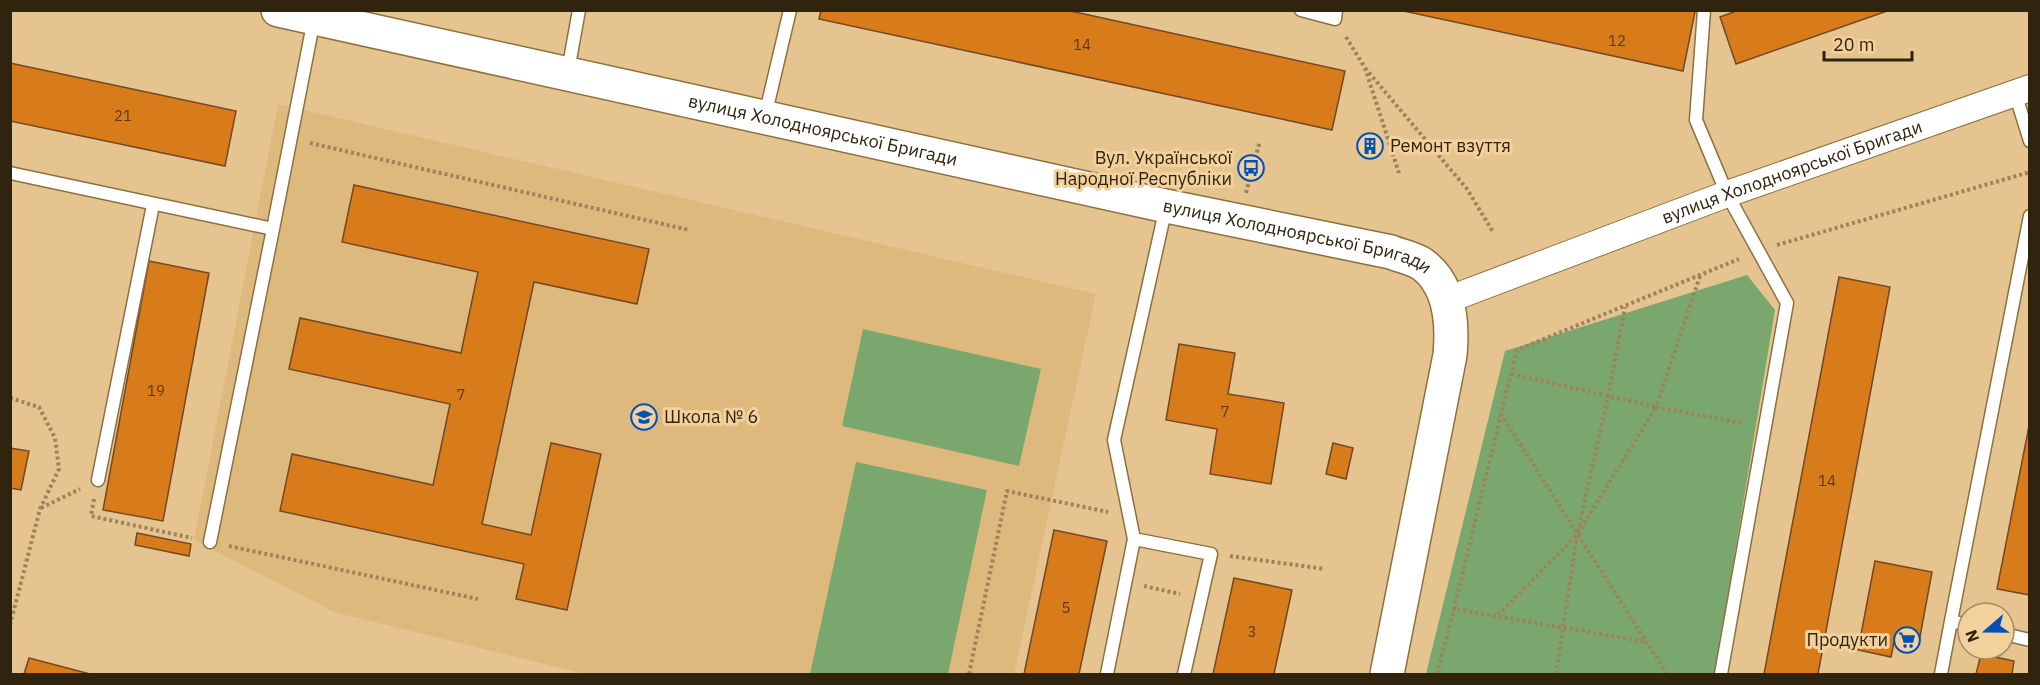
<svg xmlns="http://www.w3.org/2000/svg" width="2040" height="685" viewBox="0 0 2040 685" font-family="'IBM Plex Sans',sans-serif">
  <style>
    .built { fill: #deb97e }
    .green { fill: #7aa76d }
    .building { fill: #d87b1b; stroke: #734824; stroke-width: 1.5 }
    .lines { fill: none; stroke-linecap: round; stroke-linejoin: round }
    .lane-casing { stroke: #8e703e; stroke-width: 15 }
    .street-casing { stroke: #8e703e; stroke-width: 28 }
    .secondary-casing { stroke: #8e703e; stroke-width: 36 }
    .path { stroke: #9c835b; stroke-width: 4; stroke-dasharray: 3 3; stroke-linecap: butt }
    .lane { stroke: #fff; stroke-width: 12 }
    .street { stroke: #fff; stroke-width: 26 }
    .secondary { stroke: #fff; stroke-width: 33 }
    .labels { text-anchor: middle; stroke-width: 6; stroke-linejoin: round; paint-order: stroke }
    .number-label { font-size: 15px; fill: #5b3a12 }
    .street-label { font-size: 18px; fill: #31240f; stroke: #f2d19c }
    .poi-label { font-size: 18px; fill: #31240f; stroke: #f2d19c; text-anchor: start }
  </style>
  <rect width="100%" height="100%" fill="#e5c48f"/>
  <path class="built" d="M278,104L1096,294L1014,674H585L334,612L194,540Z"/>
  <path class="green" d="M1747,275L1775,310L1715,674H1426L1505,351Z
    M863,329L1041,369L1019,466L842,426Z
    M856,462L987,490L948,674H810Z"/>
  <path class="building" d="M821,10H1066L1345,71L1332,130L819,19Z
    M1399,10H1689L1695,12L1683,71Z
    M1739,10H1890L1736,64L1720,17Z
    M10,63L236,111L225,166L10,121Z
    M1363,135L1382,141L1378,156L1358,150Z
    M354,185L649,249L637,304L534,282L482,524L531,535L551,443L601,454L567,610L516,599L524,564L280,511L292,454L433,485L450,404L289,369L300,318L461,353L478,272L342,242Z
    M149,261L209,273L163,521L103,510Z
    M1839,277L1890,287L1818,674H1764Z
    M1179,344L1235,353L1228,394L1284,403L1271,484L1210,474L1217,429L1166,420Z
    M2030,421V595L1997,589Z
    M1333,443L1353,448L1346,479L1326,474Z
    M10,448L29,451L21,490L10,488Z
    M1054,530L1107,541L1079,674H1024Z
    M137,533L191,544L189,556L135,545Z
    M1875,561L1932,572L1919,642L1895,637L1891,657L1858,650Z
    M1234,578L1292,590L1274,674H1213Z
    M1981,654L2014,661L2012,674H1976Z
    M29,658L90,674H24Z"/>
  <g class="lines">
    <g class="lane-casing">
      <path id="lane" d="M1301,10L1335,19L1336,10
        M1704,10L1696,120L1727,194L1787,303L1721,674
        M568,71L579,10
        M2015,93L2030,141
        M765,116L790,10
        M10,173L273,229L314,19
        M98,480L153,205
        M1134,539L1211,554L1184,674
        M210,542L273,229
        M1951,621L2030,216
        M2004,634L2030,640
        M1107,674L1134,539L1114,440L1166,207
        M1941,674L1951,621L1968,625"/>
    </g>
    <g class="street-casing">
      <g id="street">
        <path id="s1" d="M1447,300L1727,194L2030,88"/>
      </g>
    </g>
    <g class="secondary-casing">
      <g id="secondary">
        <path id="s2" d="M278,10L1166,206L1391,252C1400,256 1413,258 1422,264C1451,285 1453,323 1450,355L1387,674"/>
      </g>
    </g>
    <path class="path" d="M1346,37L1365,68L1399,173
      M1365,68L1467,189L1493,232
      M310,143L689,230
      M1246,193L1260,141
      M1777,245L2030,172
      M1700,276L1656,407L1745,424
      M10,398L39,407L55,438L59,469L40,509L10,625
      M1501,414L1454,609L1647,642
      M94,499L91,516L192,538
      M41,508L80,489
      M229,546L478,599
      M1230,556L1325,569
      M1144,586L1180,594
      M1498,615L1577,535L1656,407L1512,374
      M969,674L1007,491L1108,512
      M1437,674L1454,609
      M1556,674L1577,535L1608,397L1625,307
      M1667,674L1501,414L1517,350L1739,259"/>
    <use href="#lane" class="lane"/>
    <use href="#street" class="street"/>
    <use href="#secondary" class="secondary"/>
  </g>
  <defs>
    <g id="building-ring" transform="scale(1.35)"><circle r="9.5" fill="#f2d19c" stroke="#0050ba" stroke-width="1.5"/><path d="M-4-6H4V6H1V3H-1V6H-4ZM-2.5-4.3h1.7v1.8h-1.7ZM.8-4.3h1.7v1.8H.8ZM-2.5-1h1.7V.8h-1.7ZM.8-1h1.7V.8H.8Z" fill="#0050ba"/></g>
    <g id="bus-ring" transform="scale(1.35)"><circle r="9.5" fill="#f2d19c" stroke="#0050ba" stroke-width="1.5"/><path d="M-5-6H5V4H4V6H2V4H-2V6H-4V4H-5ZM-3.5-4V0h7V-4ZM-3.5 1.2v1.5H-2V1.2ZM2 1.2v1.5H3.5V1.2Z" fill="#0050ba"/></g>
    <g id="school-ring" transform="scale(1.35)"><circle r="9.5" fill="#f2d19c" stroke="#0050ba" stroke-width="1.5"/><path d="M0-5L7-2L0 1L-7-2ZM-4 1L0 2.5L4 1V4Q0 6-4 4Z" fill="#0050ba"/></g>
    <g id="supermarket-ring" transform="scale(1.35)"><circle r="9.5" fill="#f2d19c" stroke="#0050ba" stroke-width="1.5"/><path d="M-6-5.5h2.5l.6 2H6L4.5 2H-2.5L-4.4-4H-6ZM-1.5 3.2a1.3 1.3 0 1 0 .1 0ZM3 3.2a1.3 1.3 0 1 0 .1 0Z" fill="#0050ba"/></g>
  </defs>
  <g fill-rule="evenodd">
    <use href="#building-ring" x="1370" y="146"/>
    <use href="#bus-ring" x="1251" y="168"/>
    <use href="#school-ring" x="644" y="417"/>
    <use href="#supermarket-ring" x="1907" y="640"/>
  </g>
  <g class="labels">
    <g class="number-label">
      <text x="1617" y="46">12</text>
      <text x="1082" y="50">14</text>
      <text x="123" y="121">21</text>
      <text x="156" y="396">19</text>
      <text x="461" y="400">7</text>
      <text x="1225" y="417">7</text>
      <text x="1827" y="486">14</text>
      <text x="1066" y="613">5</text>
      <text x="1252" y="637">3</text>
    </g>
    <g class="street-label">
      <text dy="6" stroke="none"><textPath href="#s2" startOffset="558">вулиця Холодноярської Бригади</textPath></text>
      <text dy="6" stroke="none"><textPath href="#s1" startOffset="368">вулиця Холодноярської Бригади</textPath></text>
      <text dy="6" stroke="none"><textPath href="#s2" startOffset="1044">вулиця Холодноярської Бригади</textPath></text>
    </g>
    <g class="poi-label">
      <text x="1390" y="152">Ремонт взуття</text>
      <text x="1232" y="164" text-anchor="end">Вул. Української<tspan x="1232" dy="21">Народної Республіки</tspan></text>
      <text x="664" y="423">Школа № 6</text>
      <text x="1888" y="646" text-anchor="end">Продукти</text>
    </g>
  </g>
  <rect width="2040" height="685" fill="none" stroke="#31240f" stroke-width="24"/>
  <g transform="translate(1986 631) rotate(250)"><circle r="28" fill="#f2d19c" stroke="#a58c64" stroke-width="1.5"/>
  <path d="M0-4.5L10 22L0 15L-10 22Z" fill="#0050ba"/>
  <text y="-9" font-size="16" font-weight="bold" text-anchor="middle" fill="#31240f">N</text>
  </g>
  <path d="M1824 51v9h88v-9" fill="none" stroke="#31240f" stroke-width="3"/>
  <text x="1833" y="51" font-size="18" fill="#31240f" stroke="#f2d19c" stroke-width="4.5" paint-order="stroke">20 m</text>
</svg>
